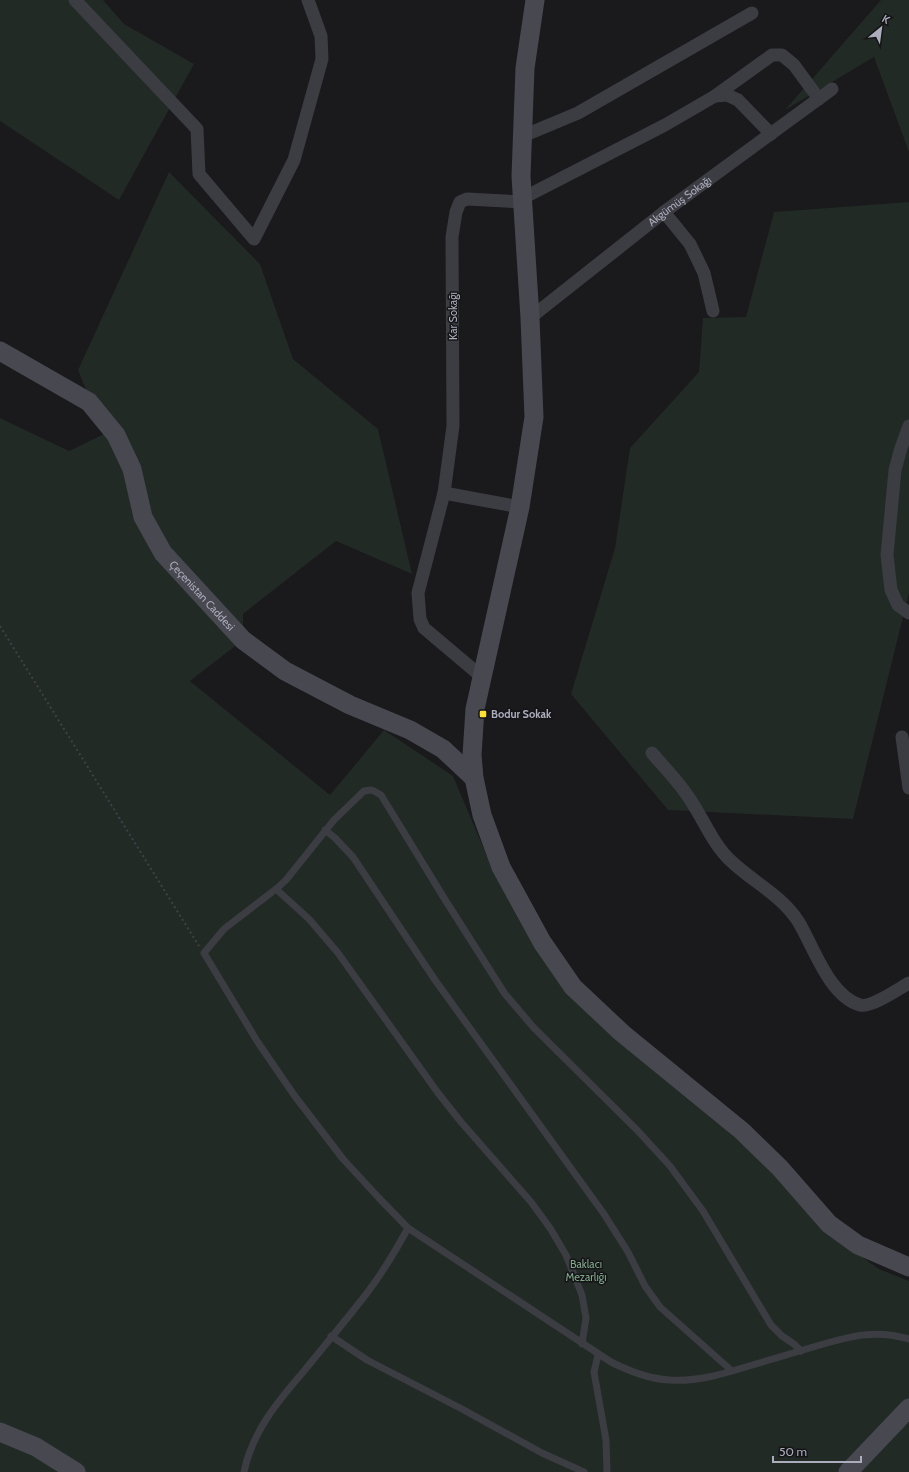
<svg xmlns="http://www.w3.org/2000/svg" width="909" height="1472" viewBox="0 0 909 1472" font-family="Cabin,sans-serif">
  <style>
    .green { fill: #212a24 }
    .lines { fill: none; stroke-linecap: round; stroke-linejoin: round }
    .path { stroke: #404048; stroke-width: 2; stroke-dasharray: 2 3; stroke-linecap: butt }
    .lane { stroke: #3c3c43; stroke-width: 7 }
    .street { stroke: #3c3c43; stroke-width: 13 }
    .secondary { stroke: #484851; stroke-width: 19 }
    .poi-dot { fill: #fce131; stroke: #151417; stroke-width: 1.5 }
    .labels { text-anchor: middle; stroke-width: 3; stroke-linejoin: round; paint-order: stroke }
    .street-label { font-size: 11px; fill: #abadbc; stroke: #151417 }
    .poi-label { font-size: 11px; font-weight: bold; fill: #abadbc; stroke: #151417; text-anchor: start }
    .park-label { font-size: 11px; fill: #81a88b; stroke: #151417 }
  </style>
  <rect width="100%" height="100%" fill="#1a191c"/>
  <path class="green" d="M0,0H103L124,24L194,64L119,200L0,121Z
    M881,0H909V152L874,57L785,110Z
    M169,172L260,264L293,359L378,429L412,574L336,541L243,614V640L190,681L330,795L384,730L453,776L495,875L571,995L742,1137L821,1228L879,1269L909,1281V1472H0V418L69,451L104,434L78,370Z
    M909,202V593L853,819L668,810L571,694L615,548L630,448L699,372L703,318L746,317L774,212Z"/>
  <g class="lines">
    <path class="path" d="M0,626L199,946"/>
    <path class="lane" d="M325,830L335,838L353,857L435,980L604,1214L628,1252L645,1286L660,1307L732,1371
      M276,889L309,919L338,953L438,1093L461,1122L531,1202L550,1228L566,1255L582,1295L586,1318L582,1344
      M331,1336L367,1360L462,1409L542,1453L584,1472
      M801,1351L794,1344L782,1336L771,1325L703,1211L670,1166L637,1130L534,1028L505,994L444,898L381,795L374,791L371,790L364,791L334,820L286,880L276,889L224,929L204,953L257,1041L294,1095L343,1159L378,1197L408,1228L611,1362C629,1371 648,1379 669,1380C697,1382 723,1374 749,1366C773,1359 796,1352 820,1345C851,1336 877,1329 909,1339
      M598,1355L594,1372L606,1440L607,1472
      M244,1472C252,1432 278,1401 304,1371C325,1345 347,1319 367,1293C383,1272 396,1250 408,1228"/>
    <g class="street">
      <path d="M75,0L197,129L199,174L254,239L294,160L322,59L321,36L308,0"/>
      <path d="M715,96L772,55H782L794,65L819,99"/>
      <path d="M523,136L578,113L752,13"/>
      <path d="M523,198L665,125L715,96L727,95L738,100L771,134"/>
      <path d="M664,212L690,244L704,273L713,311"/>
      <path id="s1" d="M530,318L664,212L832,89"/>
      <path d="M909,426L901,448L895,470L887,555L891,590L898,605L909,613"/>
      <path d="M444,493L453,426L452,237L456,212L460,202L467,199L523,202"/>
      <path d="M482,677L424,628L420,619L418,593L444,493L520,507"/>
      <path d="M902,737L909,788"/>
      <path d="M652,753C664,767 677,780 687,795C702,815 712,844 731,861C753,882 781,895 798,921C814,947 829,996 860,1005C871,1008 898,989 909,983"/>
    </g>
    <g class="secondary">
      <path d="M535,0L525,68L521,176L530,318L534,417L520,507L475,709L472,755L474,778L482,815L501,867L542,942L573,987L622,1033L742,1131L780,1168L829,1224L858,1245L909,1267"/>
      <path id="s2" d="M0,351L89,402L116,435L132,469L143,517L163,553L243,640L285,671L350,705L410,730L443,749L474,778"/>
      <path d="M0,1432L36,1447L76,1472"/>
      <path d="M848,1472L909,1408"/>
    </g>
  </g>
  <rect class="poi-dot" x="479" y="710" width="8" height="8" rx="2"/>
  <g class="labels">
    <g class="street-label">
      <text dy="4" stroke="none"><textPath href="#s1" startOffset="190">Akgümüş Sokağı</textPath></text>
      <text transform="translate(453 316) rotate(-90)" y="4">Kar Sokağı</text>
      <text dy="4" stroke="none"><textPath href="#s2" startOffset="331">Çeçenistan Caddesi</textPath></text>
    </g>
    <g class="poi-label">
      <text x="491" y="718">Bodur Sokak</text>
    </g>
    <g class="park-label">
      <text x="586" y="1268">Baklacı<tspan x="586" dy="13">Mezarlığı</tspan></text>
    </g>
  </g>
  <g transform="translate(881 28) rotate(29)" stroke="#151417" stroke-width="3" paint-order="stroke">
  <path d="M0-3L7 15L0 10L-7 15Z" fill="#abadbc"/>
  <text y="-6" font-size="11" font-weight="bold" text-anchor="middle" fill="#abadbc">K</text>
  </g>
  <path d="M773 1456v6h88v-6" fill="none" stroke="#abadbc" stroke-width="2"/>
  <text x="779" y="1456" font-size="12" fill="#abadbc" stroke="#151417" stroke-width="3" paint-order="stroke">50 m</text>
</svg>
